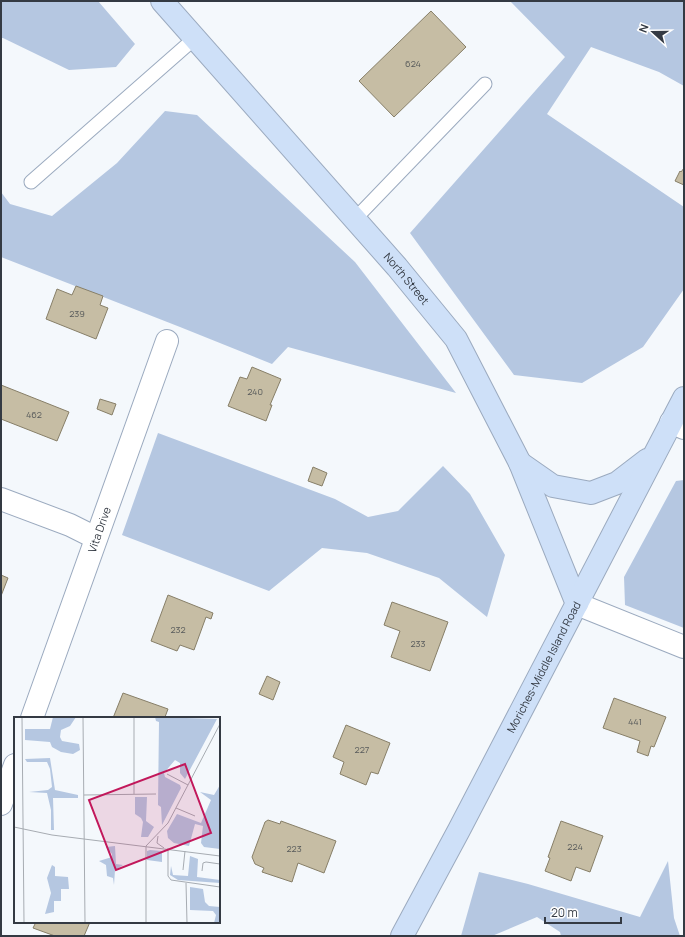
<svg xmlns="http://www.w3.org/2000/svg" width="685" height="937" viewBox="0 0 685 937" font-family="Manrope,sans-serif">
  <style>
    .forest { fill: #b5c7e1 }
    .building { fill: #c6bda4; stroke: #877f68 }
    .lines { fill: none; stroke-linecap: round; stroke-linejoin: round }
    .lane-casing { stroke: #9baabf; stroke-width: 15 }
    .street-casing { stroke: #9baabf; stroke-width: 24 }
    .secondary-casing { stroke: #9baabf; stroke-width: 24 }
    .lane { stroke: #fff; stroke-width: 13 }
    .street { stroke: #fff; stroke-width: 22 }
    .secondary { stroke: #cee0f8; stroke-width: 22 }
    .labels { text-anchor: middle; stroke-width: 3.5; stroke-linejoin: round; paint-order: stroke }
    .number-label { font-size: 9px; fill: #585b5b }
    .street-label { font-size: 11px; fill: #343a43; stroke: #fff }
    .inset-road { fill: none; stroke: #a7acb2; stroke-width: 1 }
    .view { fill: #c2185b; fill-opacity: 0.15; stroke: #c2185b; stroke-width: 2 }
    .inset-edge { fill: none; stroke: #343a43; stroke-width: 2 }
  </style>
  <rect width="100%" height="100%" fill="#f4f8fc"/>
  <path class="forest" d="M1,1H98L135,44L116,67L69,70L3,38H1Z
    M510,1H684V86L659,72L591,47L547,114L684,207V289L643,347L582,383L514,375L410,233L565,57Z
    M165,111L197,115L355,262L456,393L288,347L272,364L180,327L1,257V192L10,204L52,216L117,163Z
    M158,433L335,499L368,517L398,511L443,466L470,494L505,555L487,617L439,578L367,553L322,548L269,591L122,535Z
    M684,480V628L625,605L624,577L676,481Z
    M668,861L674,918L680,936H561L560,932L537,917L492,936H461L479,872L528,884L640,917Z"/>
  <path class="building" d="M431,11L466,47L394,117L359,81Z
    M684,168V185L675,181L680,171L681,172Z
    M76,286L103,296L100,305L108,308L96,339L46,319L57,289L72,295Z
    M252,367L281,379L270,405H272L266,421L228,406L240,377L247,379Z
    M1,385L69,412L57,441L1,419Z
    M100,399L116,404L112,415L97,409Z
    M313,467L327,473L322,486L308,481Z
    M1,575L8,578L1,596Z
    M168,595L213,613L211,619L206,617L194,650L180,645L177,651L151,641Z
    M392,602L448,622L430,671L391,657L400,631L384,625Z
    M267,676L280,682L273,700L259,694Z
    M123,693L168,709L165,717L167,718H113Z
    M614,698L666,717L654,747L651,746L648,756L637,752L640,741L603,728Z
    M346,725L390,743L378,774L371,772L366,785L340,774L344,762L333,757Z
    M268,820L280,824L281,821L336,841L324,873L298,863L292,882L262,872L264,868L255,864L252,857L265,822Z
    M561,821L603,836L590,872L576,867L571,881L545,871L550,858L548,857Z
    M36,922H90L84,936H55L33,928Z"/>
  <g class="lines">
    <g class="lane-casing">
      <path id="lane" d="M31,182L195,38
        M355,219L485,84"/>
    </g>
    <g class="street-casing">
      <g id="street">
        <path d="M671,422L684,428"/>
        <path d="M1,499L70,525L96,538"/>
        <path d="M577,604L684,647"/>
        <path id="s1" d="M32,718L167,341"/>
        <path d="M1,804L15,765"/>
      </g>
    </g>
    <g class="secondary-casing">
      <g id="secondary">
        <path id="s2" d="M162,1L397,267L456,339L520,463L577,604"/>
        <path d="M520,463L553,486L591,493L617,483L647,460"/>
        <path id="s3" d="M402,936L459,830L684,398"/>
      </g>
    </g>
    <use href="#lane" class="lane"/>
    <use href="#street" class="street"/>
    <use href="#secondary" class="secondary"/>
  </g>
  <g class="labels">
    <g class="number-label">
      <text x="413" y="67">624</text>
      <text x="77" y="317">239</text>
      <text x="255" y="395">240</text>
      <text x="34" y="418">462</text>
      <text x="178" y="633">232</text>
      <text x="418" y="647">233</text>
      <text x="635" y="725">441</text>
      <text x="362" y="753">227</text>
      <text x="575" y="850">224</text>
      <text x="294" y="852">223</text>
    </g>
    <g class="street-label">
      <text dy="4" stroke="none"><textPath href="#s2" startOffset="370">North Street</textPath></text>
      <text dy="4" stroke="none"><textPath href="#s1" startOffset="200">Vita Drive</textPath></text>
      <text dy="4" stroke="none"><textPath href="#s3" startOffset="304">Moriches-Middle Island Road</textPath></text>
    </g>
  </g>
  <g transform="translate(14 717)">
    <rect width="206" height="206" fill="#f4f8fc"/>
    <path d="M39,0H62L56,9L47,13L46,20L48,24L65,27L66,33L59,37L47,35L38,30L36,25L11,23V12H36ZM141,0L203,2L171,62L166,56V46L161,43L150,56L151,60L166,68L167,71L148,108L147,90L144,88L145,5L142,4ZM36,41L41,73L64,78V81H39L40,113H37V93L33,76L15,75L34,73L38,70L36,52L33,45H13L11,42ZM206,68V132L190,130L187,126L189,109L181,107L175,129L160,126L154,121L153,114L163,97L187,106L197,83L186,75L200,78ZM121,80H133L132,104L140,110L134,120H127L129,105L127,101L121,97ZM101,129L102,147L109,148L101,153L100,168L99,161L93,159L92,148L85,144L98,140V137L92,130ZM136,133L148,134V145L133,143V134ZM176,139L184,142L183,160L206,163V166L164,163L156,158L157,149L159,158L174,159ZM38,148L41,150V159L54,160L55,172H47V184H40V195L31,197L37,176L33,161ZM176,170L189,172L191,185L195,189L206,190V206H200L202,198L199,194L176,193Z" fill="#b5c7e1"/>
    <path class="inset-road" d="M8,0L10,206M69,0L71,206M120,0V77M153,57L174,68M70,78L142,77M162,91L181,99M0,110L38,118L206,139M144,119L143,126L150,131M154,131V159L157,163L206,170M169,153L171,134M188,154L189,146L192,145L206,147M172,166L173,206M132,206V129L154,106L206,7"/>
    <path class="view" d="M171,47L197,116L102,153L75,83Z"/>
    <rect width="206" height="206" class="inset-edge"/>
  </g>
  <rect width="685" height="937" fill="none" stroke="#343a43" stroke-width="4"/>
  <g transform="translate(653 32) rotate(291)" stroke="#ffffff" stroke-width="3" paint-order="stroke">
  <path d="M0-3L7 15L0 10L-7 15Z" fill="#343a43"/>
  <text y="-6" font-size="11" font-weight="bold" text-anchor="middle" fill="#343a43">N</text>
  </g>
  <path d="M545 917v6h76v-6" fill="none" stroke="#343a43" stroke-width="2"/>
  <text x="551" y="917" font-size="12" fill="#343a43" stroke="#ffffff" stroke-width="3" paint-order="stroke">20 m</text>
</svg>
